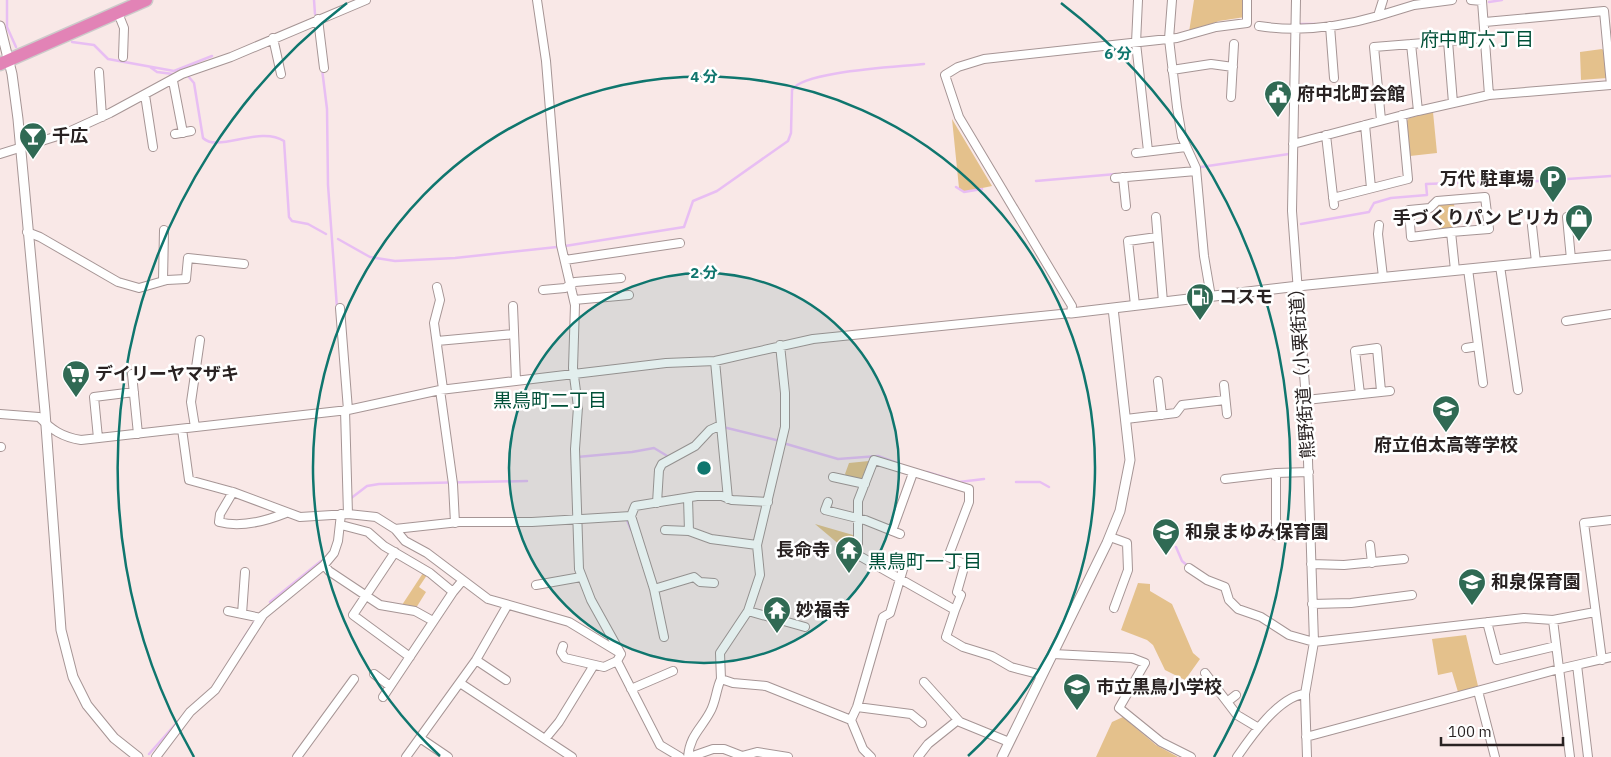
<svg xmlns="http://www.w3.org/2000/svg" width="1611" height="757" viewBox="0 0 1611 757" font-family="'IBM Plex Sans','Noto Sans JP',sans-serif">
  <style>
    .green { fill: #e4c18c }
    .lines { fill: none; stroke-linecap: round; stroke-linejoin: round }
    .stream { stroke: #e8bef3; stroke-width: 2.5 }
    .minor-casing { stroke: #a69595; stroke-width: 10 }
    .tertiary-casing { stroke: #a69595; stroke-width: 11 }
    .trunk-casing { stroke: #cccaca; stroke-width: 15 }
    .minor { stroke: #fff; stroke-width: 8 }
    .tertiary { stroke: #fff; stroke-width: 9 }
    .trunk { stroke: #e283b6; stroke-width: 12 }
    .ring { fill: none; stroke: #0f766e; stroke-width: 2.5 }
    .labels { text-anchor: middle; stroke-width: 5; stroke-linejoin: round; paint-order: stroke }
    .poi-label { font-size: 18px; font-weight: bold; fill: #292222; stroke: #fff; text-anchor: start }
    .street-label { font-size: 18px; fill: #292222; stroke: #fff }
    .neighbourhood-label { font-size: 19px; fill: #005038; stroke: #fff }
    .centre { fill: #0f766e; stroke: #fff; stroke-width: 2.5 }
    .ring-label { font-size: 15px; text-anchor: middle; font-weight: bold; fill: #0f766e; stroke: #fff; stroke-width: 5; stroke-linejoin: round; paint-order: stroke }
  </style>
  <rect width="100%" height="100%" fill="#f9e8e7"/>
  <path class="green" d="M1194,0H1245V17L1219,21L1189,32Z
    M1602,49L1604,51L1607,78L1581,80L1580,52Z
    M1433,112L1437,153L1410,156L1407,121L1409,118Z
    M952,119L992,186L963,192L959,188Z
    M1454,203L1456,229L1439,230L1437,207L1439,204Z
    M869,461L862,478L859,480L847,477L845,474L849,463Z
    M815,524L853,535V547L847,551Z
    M423,573L427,575L419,587L426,592L416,608L402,605Z
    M1138,583L1150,584V591L1172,604L1193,653L1200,659L1185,680L1165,670L1153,645L1147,640L1121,630Z
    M1466,635L1478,686L1458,692L1452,672L1438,675L1432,639Z
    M1123,717L1156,745L1178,757H1096L1112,722Z"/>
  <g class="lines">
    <path class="stream" d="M7,0V27L16,47
      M314,0L315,14
      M1489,2L1502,0
      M1300,24H1315
      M72,42L94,45L108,59L174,71L212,56
      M150,67L157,72L173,74
      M322,69L327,109L328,185L337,308
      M188,76L194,83L203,138C218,153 260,125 284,141L289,217L292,221L308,224L326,234
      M1201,167L1289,154
      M1036,181L1116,174
      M1509,183L1611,176
      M956,187L964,192L982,189
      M1301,224L1369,212L1374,203L1391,198L1427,195L1426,184L1482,182L1501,184
      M338,239L370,257L395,261L455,258L557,247
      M565,246L684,227L693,201L717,191L788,141L791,133L792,90C803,71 899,67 924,64
      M723,427L780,441
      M783,443L838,459L878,456L900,464
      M577,457L632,452L654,448L669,457
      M927,472L959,482L984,479
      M1016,482H1040L1049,487
      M350,499L367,486L379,484L527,481
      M627,520L631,530
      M1176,547L1182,561L1189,567
      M270,602L321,561
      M240,644L255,621
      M149,754L188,710"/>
    <g class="minor-casing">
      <path id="minor" d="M537,0L546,61L561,245L575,305L573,368L578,407L575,449L579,569L591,600L621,654
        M1138,0L1136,43L1148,151
        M1172,0L1169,39L1177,107L1182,137L1196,168L1204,256L1211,297
        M1296,0L1292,211L1306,400L1314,642L1305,694L1307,757
        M1471,0L1482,1L1489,95
        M118,13L124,28L123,57
        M1378,16L1414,5L1452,0
        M318,19L324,68
        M1485,22L1604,11L1611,85
        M1259,26C1298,32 1340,27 1378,16L1383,0
        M1330,26L1334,78
        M273,38L281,74
        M1448,41L1453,103
        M1411,44L1418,111
        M1172,70L1211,64L1233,67
        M99,72L102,117
        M173,81L183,133
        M145,95L153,147
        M1231,97L1234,44
        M1381,120L1374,47L1486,38
        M1365,125L1371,188
        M175,134L191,131
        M1326,135L1334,205
        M1293,144L1418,111L1489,95L1611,85
        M1136,153L1186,147
        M0,154L64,134L110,113L182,74L231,57L366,0
        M1123,177L1126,206
        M1115,178L1196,171
        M1333,198L1408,179L1402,115
        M1156,217L1163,302
        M1567,217L1571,259
        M1379,225L1378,234L1383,277
        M1532,226L1536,262
        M27,232L40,237L118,282L139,288L167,280L186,279L188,258L244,264
        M1451,232L1411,237L1409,210L1430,208L1437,201L1485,197L1489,229L1451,232L1455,270
        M565,260L680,243
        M1500,266L1518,390
        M1468,269L1483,383
        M163,281L164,230
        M437,287L440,300L434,323L443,389
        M543,290L565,288L575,282L621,278
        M574,300L629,295
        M1135,305L1128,241L1157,237
        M513,306L516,381
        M340,308L348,410
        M1566,321L1611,314
        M437,341L514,334
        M780,345L785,393V427L757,545L760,575L748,611L720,653L721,679L733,683L766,686L851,720L863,749L871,757
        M1466,348L1478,346
        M132,374L138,434
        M1158,381L1162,415
        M1224,385L1227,414
        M440,390L453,484L455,523
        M1360,394L1355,351L1377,348L1381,391
        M1306,400L1390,391
        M345,410L348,514
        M0,414L39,417C52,430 62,437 81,440L348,410L440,390L666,363L715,361L813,339L1071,313L1072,306L959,117L945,75L958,67L984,59L1177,38L1216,27L1247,23V0
        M1126,419L1176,413L1182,405L1225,400
        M721,425L728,499
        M195,427L191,402L200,340
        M182,429L189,480L233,492L300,517L348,514L376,517L395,529L405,541L427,553L488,599L569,622L620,653
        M98,438L94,397L134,392
        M0,447H1
        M1276,473V536
        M833,477L865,484
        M1225,479L1276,473L1309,472
        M233,492L220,514L219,522C241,528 266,521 286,513
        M828,502L825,510L865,520L900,534
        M657,503L659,470L662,464L695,446L710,430L721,425L715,361
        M631,516L635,506L697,496H722L732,500L768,502
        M345,526L368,532L384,546L430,573L453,592
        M395,529L459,522H532L631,516L654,589L664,637
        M665,530L689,531L688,498
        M689,531L711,539L757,545
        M892,531L913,473
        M1110,537L1127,543L1128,570L1114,608
        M1370,545L1372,563
        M849,550L955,610L946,637L963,647L992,656L1011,667L1042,675
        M395,552L353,615L410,657
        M858,554V501L874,460L969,489V502L948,557L965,564L957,592L961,595L955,610
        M1311,564L1344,565L1404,559
        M324,565L329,571L380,605L415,611L433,621
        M1189,568L1207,580L1225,587L1229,600L1238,609L1261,617L1289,635L1314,642L1524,618L1553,620L1595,612
        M536,585L581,577
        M654,589L694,577L700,582L714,583
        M1312,604L1351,603L1412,595
        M228,611L261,618
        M748,611L805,627
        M242,614L245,572
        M1553,620L1570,757
        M1487,622L1497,660L1556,646
        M563,646L561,652L565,658L604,667L617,661
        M621,654L617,661L660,745L680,757
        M1053,654L1132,658L1145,663L1119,708L1161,742L1191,757
        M476,660L506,680
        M1602,660L1584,523L1611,520
        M1577,665L1588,757
        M1205,673L1237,715L1257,727
        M374,674L390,686
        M924,682L960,722L1009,742
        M460,683L572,757
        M631,689L673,671
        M1478,691L1495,757
        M383,697L453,592L463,580
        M1227,702L1236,695
        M857,707L911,714L922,723
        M851,720L857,707L883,617L890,613L906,559
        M1306,737L1559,669L1611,657
        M420,738L448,757
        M545,739L559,722L594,665
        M156,757L190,712L215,690L263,615L324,565L334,553L338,541L341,514
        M297,757L354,679
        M406,757L476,660L507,606
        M688,757C690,735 701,729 710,712C716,702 716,689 721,679
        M690,757L713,749H724L742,756L757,752L788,757
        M918,757L928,744L958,720
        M1237,757C1250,738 1279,696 1305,694"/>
    </g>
    <g class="tertiary-casing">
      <path id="tertiary" d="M0,26L12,74L18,119L45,412L61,630L73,677L87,705L114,738L138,757
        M1071,313L1307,285L1611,255
        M1002,757L1107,543L1120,511L1130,460L1113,308"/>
    </g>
    <g class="trunk-casing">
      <path id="trunk" d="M0,64L146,0"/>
    </g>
    <use href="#minor" class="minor"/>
    <use href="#tertiary" class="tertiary"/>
    <use href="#trunk" class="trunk"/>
  </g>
  <circle cx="704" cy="468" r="195" fill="#0f766e" fill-opacity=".12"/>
  <g class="ring">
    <circle cx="704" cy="468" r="195"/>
    <path d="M440 756A391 391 0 1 1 968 756"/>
    <path d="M194 757A586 586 0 0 1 347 3M1061 3A586 586 0 0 1 1214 757"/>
  </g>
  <defs>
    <g id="civic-pin" transform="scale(1.4375)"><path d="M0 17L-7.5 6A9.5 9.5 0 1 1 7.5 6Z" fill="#306a54" stroke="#fff"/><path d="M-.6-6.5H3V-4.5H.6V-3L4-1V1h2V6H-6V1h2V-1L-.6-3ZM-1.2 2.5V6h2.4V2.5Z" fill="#fff"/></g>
    <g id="bar-pin" transform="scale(1.4375)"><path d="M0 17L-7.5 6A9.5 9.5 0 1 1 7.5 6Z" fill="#306a54" stroke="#fff"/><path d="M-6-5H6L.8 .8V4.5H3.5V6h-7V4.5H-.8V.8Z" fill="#fff"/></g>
    <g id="parking-pin" transform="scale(1.4375)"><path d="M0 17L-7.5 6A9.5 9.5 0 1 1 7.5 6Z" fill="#306a54" stroke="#fff"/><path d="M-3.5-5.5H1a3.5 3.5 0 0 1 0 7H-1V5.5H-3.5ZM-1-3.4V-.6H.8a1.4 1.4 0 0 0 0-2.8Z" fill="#fff"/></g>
    <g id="shop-pin" transform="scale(1.4375)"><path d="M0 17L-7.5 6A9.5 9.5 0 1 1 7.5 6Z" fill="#306a54" stroke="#fff"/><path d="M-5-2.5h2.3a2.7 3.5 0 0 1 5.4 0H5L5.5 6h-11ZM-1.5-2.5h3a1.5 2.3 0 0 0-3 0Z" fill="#fff"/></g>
    <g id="fuel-pin" transform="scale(1.4375)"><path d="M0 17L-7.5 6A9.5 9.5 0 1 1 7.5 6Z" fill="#306a54" stroke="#fff"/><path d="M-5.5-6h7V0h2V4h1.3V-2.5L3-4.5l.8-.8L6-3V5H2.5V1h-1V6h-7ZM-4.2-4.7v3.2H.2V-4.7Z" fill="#fff"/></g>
    <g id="supermarket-pin" transform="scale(1.4375)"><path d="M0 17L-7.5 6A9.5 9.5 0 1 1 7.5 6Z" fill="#306a54" stroke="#fff"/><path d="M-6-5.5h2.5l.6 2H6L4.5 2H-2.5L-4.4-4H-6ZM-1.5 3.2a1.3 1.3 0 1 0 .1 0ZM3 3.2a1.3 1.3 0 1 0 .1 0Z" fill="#fff"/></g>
    <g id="school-pin" transform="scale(1.4375)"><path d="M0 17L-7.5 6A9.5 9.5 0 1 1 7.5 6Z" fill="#306a54" stroke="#fff"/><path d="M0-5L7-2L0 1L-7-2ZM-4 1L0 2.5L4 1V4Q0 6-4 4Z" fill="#fff"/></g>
    <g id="temple-pin" transform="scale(1.4375)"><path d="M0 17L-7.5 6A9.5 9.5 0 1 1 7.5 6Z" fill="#306a54" stroke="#fff"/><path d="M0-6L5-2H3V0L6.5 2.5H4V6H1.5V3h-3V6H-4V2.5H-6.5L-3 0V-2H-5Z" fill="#fff"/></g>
  </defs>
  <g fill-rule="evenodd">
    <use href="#civic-pin" x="1278" y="94"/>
    <use href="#bar-pin" x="33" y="136"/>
    <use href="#parking-pin" x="1553" y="179"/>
    <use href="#shop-pin" x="1579" y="218"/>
    <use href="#fuel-pin" x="1200" y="297"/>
    <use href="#supermarket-pin" x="76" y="374"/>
    <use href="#school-pin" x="1446" y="409"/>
    <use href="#school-pin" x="1166" y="532"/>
    <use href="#temple-pin" x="849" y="550"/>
    <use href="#school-pin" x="1472" y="582"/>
    <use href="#temple-pin" x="777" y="610"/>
    <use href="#school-pin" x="1077" y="687"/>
  </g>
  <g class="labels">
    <g class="poi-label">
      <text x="1297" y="100">府中北町会館</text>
      <text x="52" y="142">千広</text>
      <text x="1534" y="185" text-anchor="end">万代 駐車場</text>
      <text x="1560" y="224" text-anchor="end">手づくりパン ピリカ</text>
      <text x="1219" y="303">コスモ</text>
      <text x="95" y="380">デイリーヤマザキ</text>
      <text x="1446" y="451" text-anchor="middle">府立伯太高等学校</text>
      <text x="1185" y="538">和泉まゆみ保育園</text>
      <text x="830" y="556" text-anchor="end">長命寺</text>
      <text x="1491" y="588">和泉保育園</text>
      <text x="796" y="616">妙福寺</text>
      <text x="1096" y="693">市立黒鳥小学校</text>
    </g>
    <g class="street-label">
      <text transform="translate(1302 369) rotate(-94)" y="6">熊野街道（小栗街道）</text>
    </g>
    <g class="neighbourhood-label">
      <text x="1477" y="46">府中町六丁目</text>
      <text x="550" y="407">黒鳥町二丁目</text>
      <text x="925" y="568">黒鳥町一丁目</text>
    </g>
  </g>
  <circle cx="704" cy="468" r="8" class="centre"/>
  <g class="ring-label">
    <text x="1118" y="59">6 分</text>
    <text x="704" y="82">4 分</text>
    <text x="704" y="278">2 分</text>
  </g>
  <path d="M1441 737v8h122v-8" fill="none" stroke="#292222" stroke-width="2.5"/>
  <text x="1448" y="737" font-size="15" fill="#292222" stroke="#ffffff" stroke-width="4" paint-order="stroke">100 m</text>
</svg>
